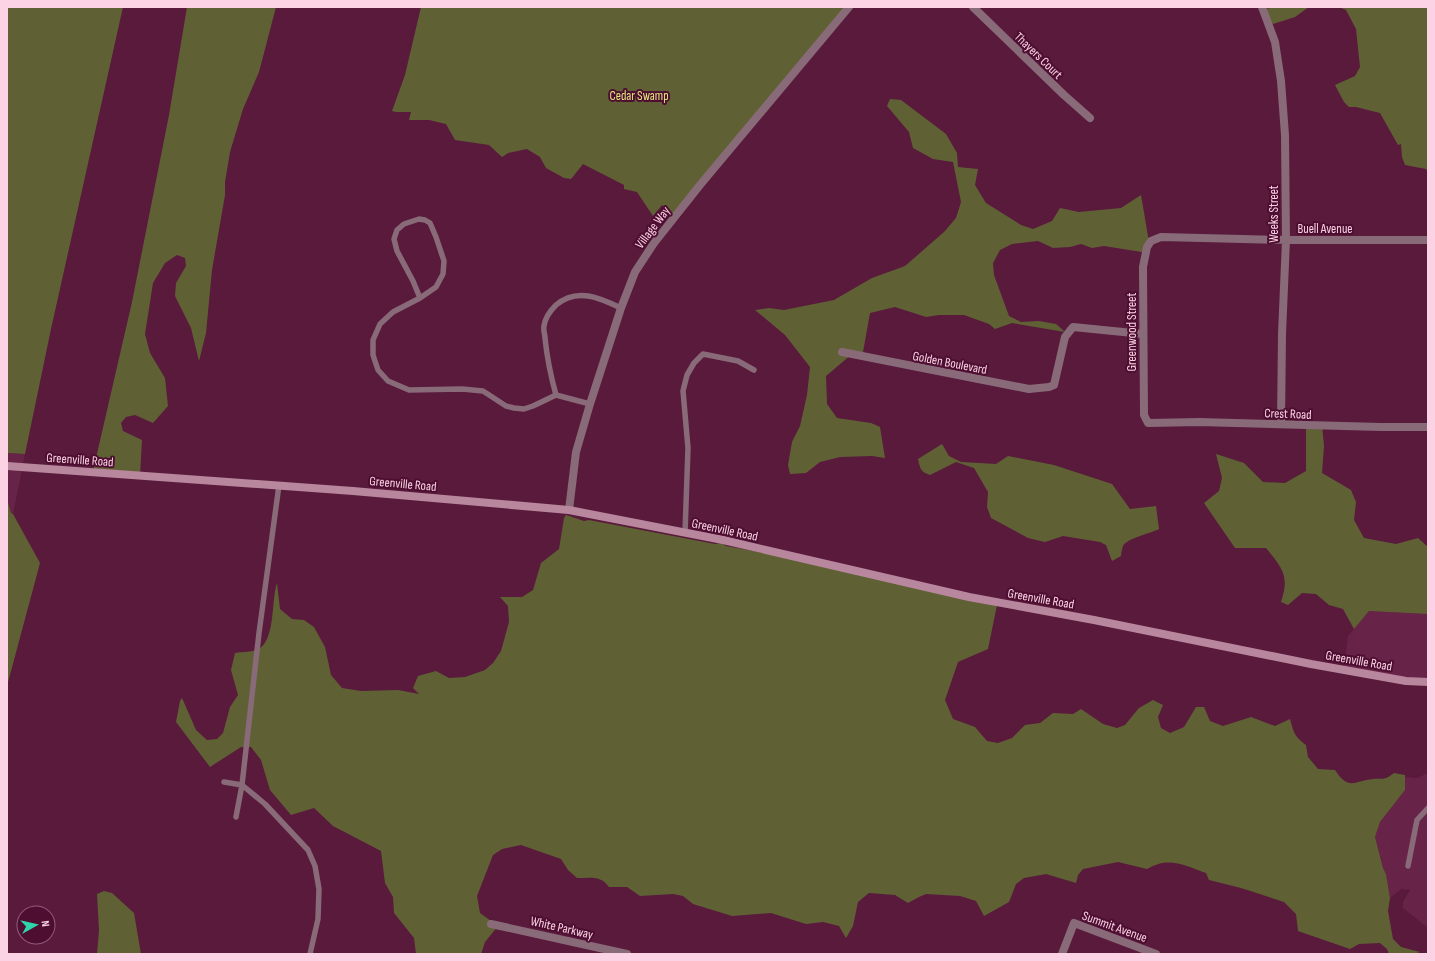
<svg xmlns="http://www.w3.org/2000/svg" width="1435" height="961" viewBox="0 0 1435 961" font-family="'Sofia Sans Condensed',sans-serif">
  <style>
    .built { fill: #682348 }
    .green { fill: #5f6135 }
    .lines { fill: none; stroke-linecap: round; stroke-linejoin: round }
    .service { stroke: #896a78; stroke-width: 5.5 }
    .minor { stroke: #896a78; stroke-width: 8 }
    .secondary { stroke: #b8869d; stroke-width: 8 }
    .labels { text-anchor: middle; stroke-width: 4; stroke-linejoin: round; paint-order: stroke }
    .street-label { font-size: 13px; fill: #fbd3e4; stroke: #4d0e31 }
    .park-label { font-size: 13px; fill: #e3e77d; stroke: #4d0e31 }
  </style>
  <rect width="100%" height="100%" fill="#591a3c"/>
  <path class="built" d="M7,453L25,454L13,514L11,513L7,499Z
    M1369,611L1428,614V682L1344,668L1348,636Z
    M1428,773V928L1403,908V902L1410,890L1401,889L1390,898L1386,874L1383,868L1375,837L1380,822L1405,790V777L1417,778Z"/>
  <path class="green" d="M7,7H123L51,329L25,454L7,453Z
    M187,7H276L259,72L243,109L230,152L225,182V195L212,270L206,333L199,361L191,328L175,296L176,283L186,266L185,258L177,255L165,263L153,283L145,334L150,353L165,378L168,406L153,423L135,415L126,417L121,423L123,431L142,440L140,475L93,471L132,302L169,115Z
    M421,7H846L673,214L662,205L653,216L637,192L624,189V185L583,164L571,179L564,178L546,168L540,157L527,149L508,153L502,157L489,145L455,140L446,124L429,120H409L411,112H396L392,111L405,75Z
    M1273,7H1309L1295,17L1273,24L1270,21L1266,9Z
    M1339,7H1428V172L1426,169L1405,165L1402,157L1401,144L1398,145L1380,113L1356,107H1349L1344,102L1335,85L1355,76L1360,67L1356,29L1346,10Z
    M890,99L901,100L946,134L957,153L958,167L978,169L975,185L986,203L1021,225L1033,229L1052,221L1060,208L1079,212L1121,208L1141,195L1150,248L1148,253L1104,246L1092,248L1081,244L1070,247L1053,248L1038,241L1012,244L1000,250L993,263L994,275L1009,316L1021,322L1039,321L1056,324L1065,332L1012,323L995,329L989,324L964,315H939L926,317L895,307L870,313L863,352L852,354L826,376L827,404L837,418L871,423L880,427L885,458L872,456L840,457L820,462L806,473L790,474L788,465L792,442L800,426L807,395L810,367L785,335L755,310L769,308L784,310L834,300L872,278L905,266L944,232L956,218L961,202L953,162L933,159L913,148L909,132L887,106Z
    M1306,425H1322L1324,446L1322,473L1351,490L1356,502L1354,520L1364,538L1396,544L1418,538L1428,547V614L1369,611L1354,629L1343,609L1329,605L1316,594L1302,593L1288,605L1281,602C1290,575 1282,568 1266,548H1235L1204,503L1219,491L1222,478L1216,454L1244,463L1263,482L1285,483L1306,471Z
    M942,444L949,456L961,462L996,464L1008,456L1054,465L1112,484L1130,509L1156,506L1159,529C1149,534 1127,538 1123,546C1122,549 1121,553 1121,556L1112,561L1106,545L1100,542L1063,536L1045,542L1028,538L991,518L987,507L988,492L974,468L956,462L930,475C921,472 920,469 918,459Z
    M7,499L11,513L13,514L40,563L7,686Z
    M566,515L584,521L589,520L715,544L721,543L726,546L754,551L997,605L988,649L958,662L945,700L953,719L975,727L987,741L998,743L1012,738L1025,725L1040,723L1053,713L1073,714L1081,709L1103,724L1117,728L1125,725L1139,708L1153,700L1163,705L1158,717L1161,728L1170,733L1184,727L1196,707H1204L1210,721L1223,726L1251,717L1275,726L1290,719C1294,733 1294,736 1306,745L1308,757L1318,769L1335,770C1349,791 1354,781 1373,779C1385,778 1383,781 1394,773L1405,775V790L1380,822L1375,837L1383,868L1386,874L1390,898L1388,911L1393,939L1401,947L1420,952L1413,954H1389L1387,949L1380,943L1359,944L1350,949L1298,931L1296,914L1284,902L1241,888L1209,880L1206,873C1184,865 1169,856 1147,869L1118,862L1083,869L1078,875L1076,883L1046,874L1024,878L1016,884L1009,902L984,916L976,901L960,896L926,894L919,897L908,903L895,895L869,893L858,902L853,926L846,938L839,926L823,922L806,924L771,913L732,916L693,904L683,896L673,894L640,896L627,887H609C601,875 590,878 577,878L568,870L561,859L521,845L502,849L493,855L477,896L480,913L498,926L485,942L481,954H416L414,938L394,913L393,897L385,883L381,851L333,826L314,808L291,815L270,790L261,760L251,747H241L210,767L176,722L180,701L182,698L196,730L207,740L217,739L223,733L230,707L238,695L231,670L235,653C242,652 251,652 257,650C276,642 271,600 277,583L280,609L292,619L304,620L314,627L325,647L331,675L342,688L361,691L398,690L419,694L413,688L418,676L436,671L449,678L465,677L485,670L493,663L501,651L509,622L508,606L500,597H522L533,590L541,563L559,549L564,518Z
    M104,891L112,893L134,913L141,954H97L99,930L97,894Z"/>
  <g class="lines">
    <path class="service" d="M420,298L413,281L397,251L394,239L397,230L404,224L419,219L425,220L430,223L436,237L444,261L443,274L436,287L420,298L393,312L380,324L373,340V355L378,370L388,381L409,390L462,389L483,391L506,406L514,408L524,409L533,406L556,395L590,404
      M556,395C551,377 547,358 545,338C545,334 543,330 544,326C545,318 551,310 556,305C577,287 600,298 621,308
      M685,533L688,448L683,391L687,375L694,363L703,354L738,361L754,370
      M224,782L242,785L265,804L308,850L315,866L319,889L318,919L310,954
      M236,817L242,785L259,633L279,485
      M1408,866L1417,820L1428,808"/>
    <path class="minor" d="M973,7L1064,95L1090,118
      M1262,7L1275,42L1281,81L1285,135L1286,240L1282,334L1281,424
      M1428,240H1286L1161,237L1151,241L1147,247L1143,267L1144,415L1148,423L1199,422L1381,427H1428
      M842,352L1029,389L1049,387L1054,385L1065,337L1073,327L1143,334
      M569,510L576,452L590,404L621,308L635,272L654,243L700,185L849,7
      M491,924L627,954
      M1062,954L1074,923L1156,954"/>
    <path class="secondary" d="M7,466L353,491L569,510L723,540L969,597L1094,620L1311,664L1406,681L1428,682"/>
  </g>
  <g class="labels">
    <g class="street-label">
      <text transform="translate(1039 55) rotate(44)" y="5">Thayers Court</text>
      <text transform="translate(1273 214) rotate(-90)" y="5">Weeks Street</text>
      <text transform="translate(652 227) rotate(-53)" y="5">Village Way</text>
      <text x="1325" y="233">Buell Avenue</text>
      <text transform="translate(1131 332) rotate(-90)" y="5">Greenwood Street</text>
      <text transform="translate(950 362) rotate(11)" y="5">Golden Boulevard</text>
      <text transform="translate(1288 413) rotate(2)" y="5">Crest Road</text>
      <text transform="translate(80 459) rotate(4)" y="5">Greenville Road</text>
      <text transform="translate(403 483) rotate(5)" y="5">Greenville Road</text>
      <text transform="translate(725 529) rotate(12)" y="5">Greenville Road</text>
      <text transform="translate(1041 598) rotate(10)" y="5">Greenville Road</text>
      <text transform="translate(1359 660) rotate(10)" y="5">Greenville Road</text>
      <text transform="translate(1115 926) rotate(20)" y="5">Summit Avenue</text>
      <text transform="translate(562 927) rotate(13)" y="5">White Parkway</text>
    </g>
    <g class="park-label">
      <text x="639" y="100">Cedar Swamp</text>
    </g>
  </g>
  <rect width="1435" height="961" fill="none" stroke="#fbd3e4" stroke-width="16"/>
  <g transform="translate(36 925) rotate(82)"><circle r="19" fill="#4d0e31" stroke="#935d79"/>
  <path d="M0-3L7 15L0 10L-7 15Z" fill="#2ed4aa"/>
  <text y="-6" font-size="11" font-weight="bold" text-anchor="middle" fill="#fbd3e4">N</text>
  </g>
</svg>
